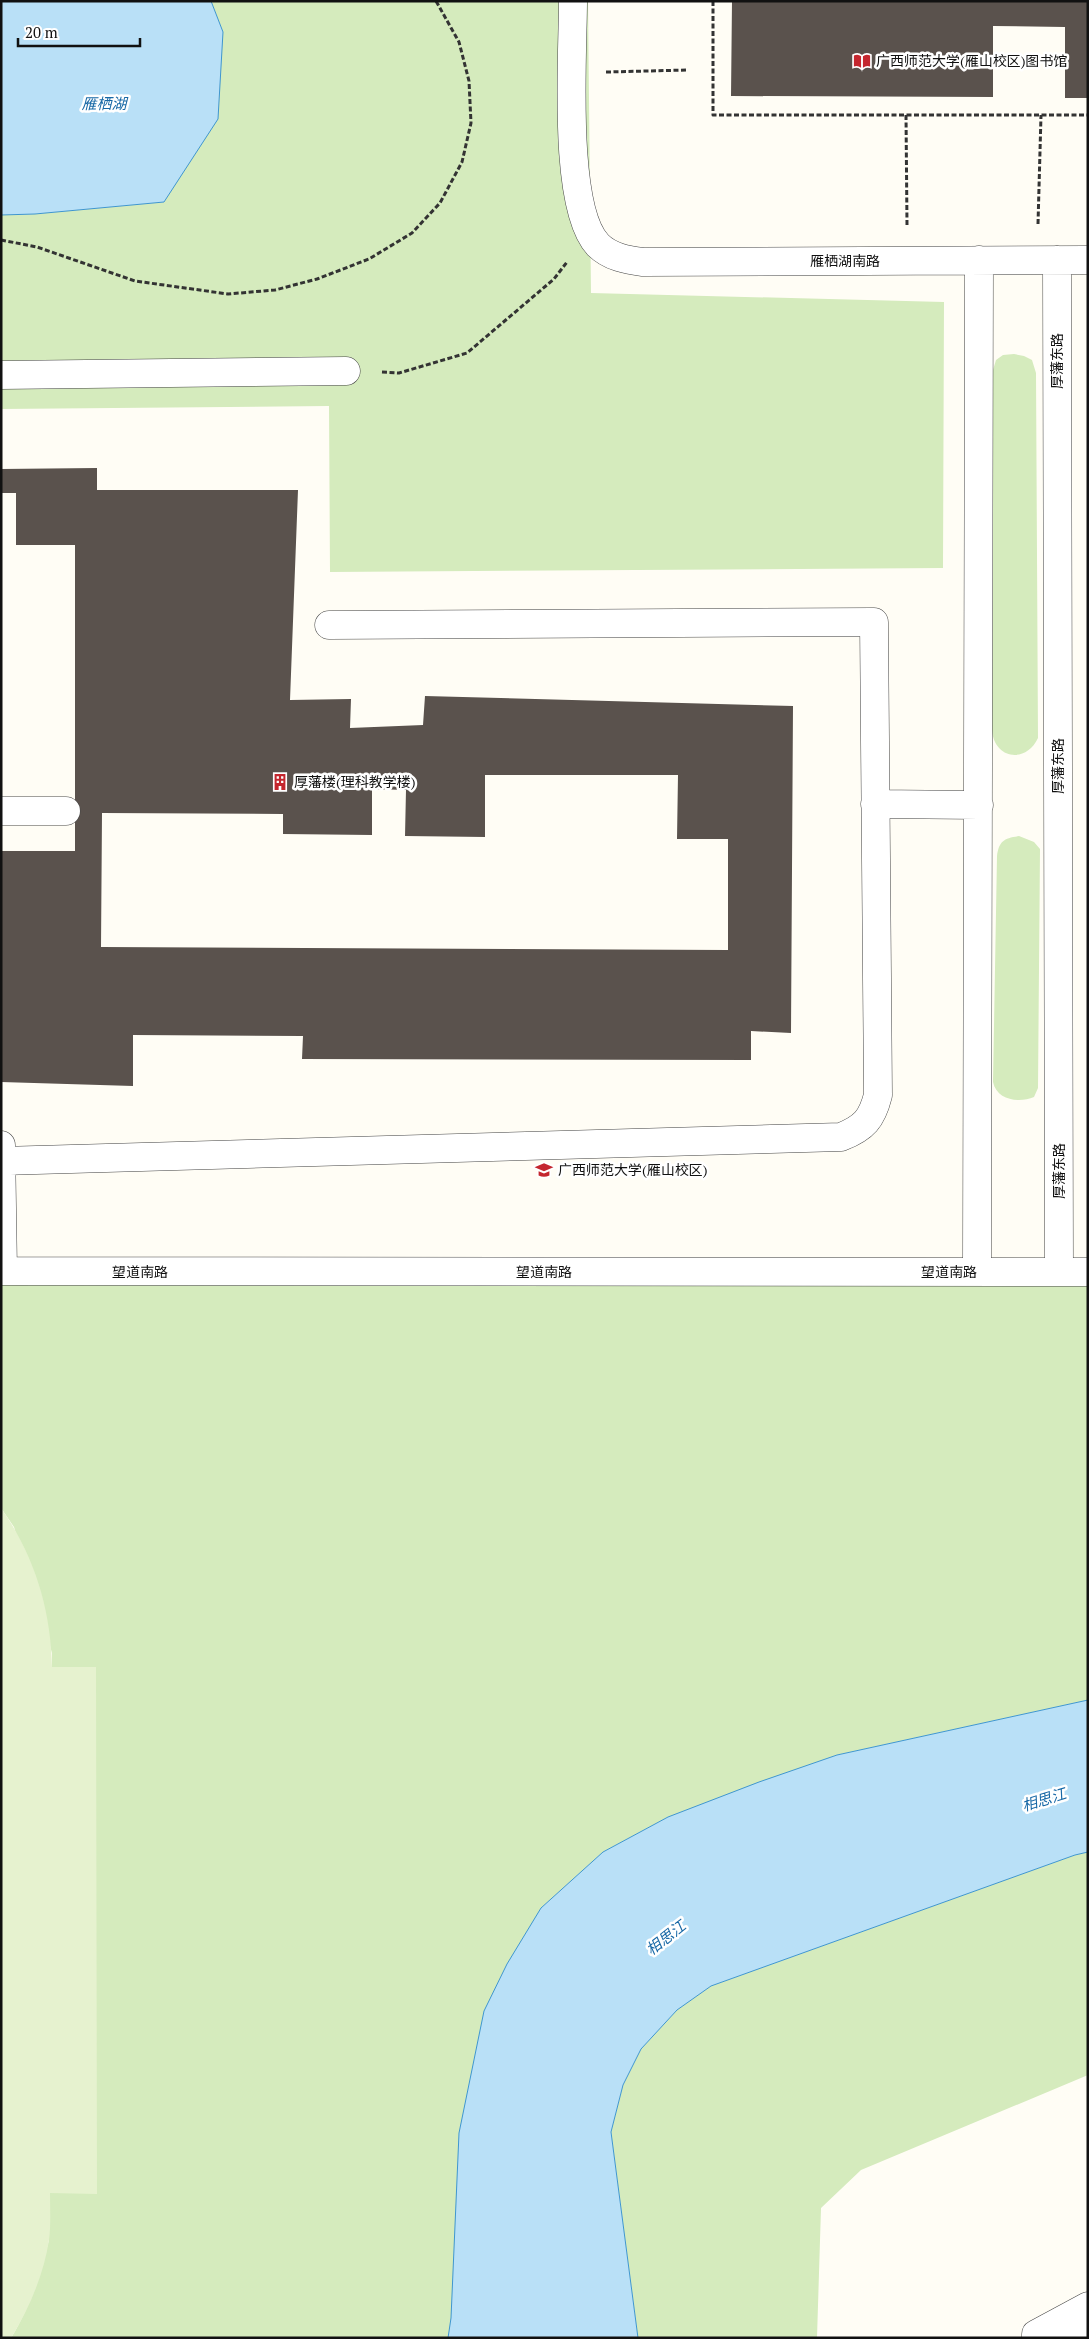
<svg xmlns="http://www.w3.org/2000/svg" width="1089" height="2339" viewBox="0 0 1089 2339" font-family="'PT Serif','Noto Sans SC',serif">
  <style>
    .green { fill: #d5ebbd }
    .pitch { fill: #e6f2cf }
    .water { fill: #b9e0f7; stroke: #3f96cf }
    .building { fill: #5a524d; fill-rule: evenodd }
    .lines { fill: none; stroke-linecap: round; stroke-linejoin: round }
    .minor-casing { stroke: #444; stroke-width: 29 }
    .path { stroke: #333; stroke-width: 3; stroke-dasharray: 5 2.5; stroke-linecap: butt }
    .minor { stroke: #fff; stroke-width: 28 }
    .labels { text-anchor: middle; stroke-width: 5; stroke-linejoin: round; paint-order: stroke }
    .poi-label { font-size: 14px; fill: #111; stroke: #fff; text-anchor: start }
    .street-label { font-size: 14px; fill: #111; stroke: #fff }
    .water-label { font-size: 15px; font-style: italic; fill: #1768a6; stroke: #fff }
  </style>
  <rect width="100%" height="100%" fill="#fffdf5"/>
  <path class="green" d="M211,1H588L591,293L944,302L943,568L330,572L329,406L1,409V215L35,214L164,202L223,32Z
    M1014,354L1024,356L1032,360L1036,373L1038,738C1026,764 994,759 992,730L993,370L996,360L1003,355Z
    M1019,836L1034,842L1040,849L1038,1088L1034,1097C1020,1103 997,1101 993,1082L997,856C999,841 1004,838 1019,836Z
    M1,1271L1088,1272V1700L837,1755L668,1817L603,1852L541,1908L448,2338H11C30,2307 40,2275 49,2240L52,1653L14,1527L1,1508Z
    M1088,1852V2075L861,2170L821,2208L817,2338H638L611,2132L623,2085L641,2049L677,2010L711,1986L1075,1855Z"/>
  <path class="pitch" d="M1,1508C34,1555 51,1609 52,1667H96L97,2194L50,2193C50,2208 51,2225 49,2240C44,2274 29,2309 11,2338H1Z"/>
  <path class="water" d="M1,1H211L223,32L218,119L164,202L35,214L1,215Z
    M1088,1700V1852L1075,1855L711,1986L677,2010L641,2049L623,2085L611,2132L638,2338H448L451,2318L459,2133L484,2011L507,1964L541,1908L603,1852L668,1817L759,1782L837,1755Z"/>
  <path class="building" d="M732,1H1088V98H1065V27L993,26V97L731,96Z
    M97,468V490H298L290,700L351,699L350,728L423,725L425,696L793,706L791,1033L751,1031V1060L302,1059L303,1036L133,1035V1086L1,1082V851H75V545H16V493H1V469ZM485,775H678L677,839H728V950L101,947L102,813L283,814V834L372,835V789L406,790L405,836L485,837Z"/>
  <g class="lines">
    <g class="minor-casing">
      <path id="minor" d="M573,1C573,55 562,207 598,245C610,257 627,260 643,262L1088,260
        M1057,260L1059,1272
        M1,375L346,371
        M875,804L979,805
        M1,811H66
        M1,1145L3,1271
        M1,1161L841,1137C864,1128 872,1119 878,1095L874,622L329,625
        M1,1271L1088,1272
        M977,1272L979,260
        M1037,2334L1088,2335
        M1036,2338V2334L1088,2306"/>
    </g>
    <path class="path" d="M713,1V115H1088
      M606,72L688,70
      M906,115L907,225
      M1038,224L1041,115
      M1,240L37,247L135,281L228,294L275,290L317,279L369,259L412,233L440,203L462,162L471,123L469,81L459,42L436,1
      M382,372L399,373L467,353L554,279L567,262"/>
    <use href="#minor" class="minor"/>
  </g>
  <defs>
    <g id="library-bare" transform="scale(1.35)"><path d="M-6-4Q-3-5.5-.7-3.5V5Q-3 3-6 4ZM6-4Q3-5.5 .7-3.5V5Q3 3 6 4Z" fill="#c4262e" stroke="#fff" stroke-width="2.5" paint-order="stroke"/></g>
    <g id="building-bare" transform="scale(1.35)"><path d="M-4-6H4V6H1V3H-1V6H-4ZM-2.5-4.3h1.7v1.8h-1.7ZM.8-4.3h1.7v1.8H.8ZM-2.5-1h1.7V.8h-1.7ZM.8-1h1.7V.8H.8Z" fill="#c4262e" stroke="#fff" stroke-width="2.5" paint-order="stroke"/></g>
    <g id="university-bare" transform="scale(1.35)"><path d="M0-5L7-2L0 1L-7-2ZM-4 1L0 2.5L4 1V4Q0 6-4 4Z" fill="#c4262e" stroke="#fff" stroke-width="2.5" paint-order="stroke"/></g>
  </defs>
  <g fill-rule="evenodd">
    <use href="#library-bare" x="862" y="61"/>
    <use href="#building-bare" x="280" y="782"/>
    <use href="#university-bare" x="544" y="1170"/>
  </g>
  <g class="labels">
    <g class="poi-label">
      <text x="876" y="66">广西师范大学(雁山校区)图书馆</text>
      <text x="294" y="787">厚藩楼(理科教学楼)</text>
      <text x="558" y="1175">广西师范大学(雁山校区)</text>
    </g>
    <g class="street-label">
      <text x="845" y="266">雁栖湖南路</text>
      <text transform="translate(1057 361) rotate(-90)" y="5">厚藩东路</text>
      <text transform="translate(1058 766) rotate(-90)" y="5">厚藩东路</text>
      <text transform="translate(1059 1171) rotate(-90)" y="5">厚藩东路</text>
      <text x="140" y="1277">望道南路</text>
      <text x="544" y="1277">望道南路</text>
      <text x="949" y="1277">望道南路</text>
    </g>
    <g class="water-label">
      <text x="104" y="109">雁栖湖</text>
      <text transform="translate(1044 1800) rotate(-17)" y="5">相思江</text>
      <text transform="translate(666 1938) rotate(-38)" y="5">相思江</text>
    </g>
  </g>
  <rect width="1089" height="2339" fill="none" stroke="#111111" stroke-width="5"/>
  <path d="M18 38v8h122v-8" fill="none" stroke="#111111" stroke-width="2.5"/>
  <text x="25" y="38" font-size="15" fill="#111111" stroke="#ffffff" stroke-width="4" paint-order="stroke">20 m</text>
</svg>
